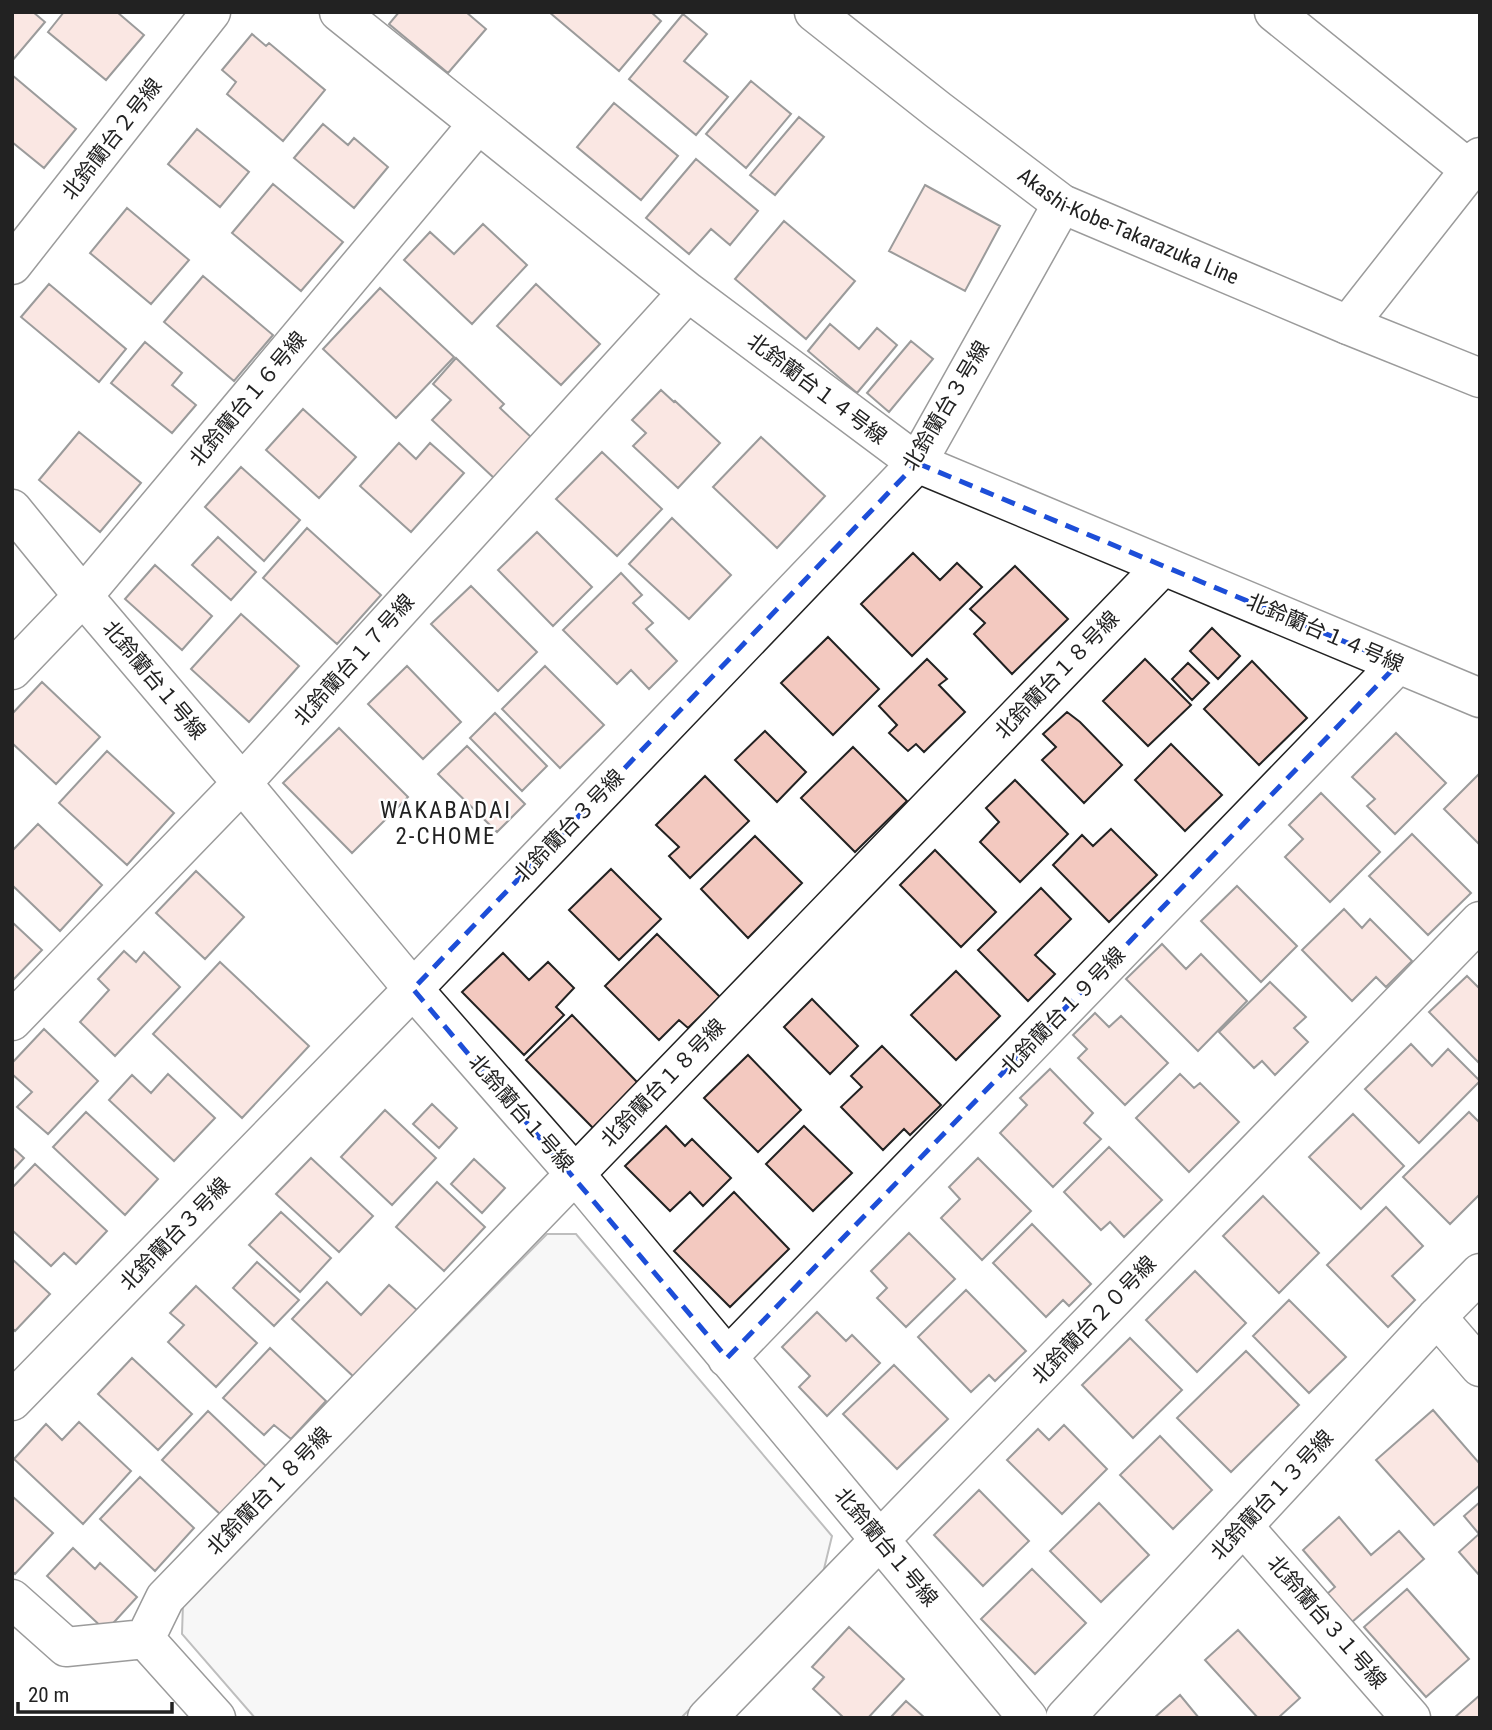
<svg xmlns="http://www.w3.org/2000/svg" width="1492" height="1730" viewBox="0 0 1492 1730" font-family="'Roboto Condensed','Noto Sans JP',sans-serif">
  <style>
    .green { fill: #eee; stroke: #6f6f6f; stroke-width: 2 }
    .building { fill: #f3c9c0; stroke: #222; stroke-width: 2 }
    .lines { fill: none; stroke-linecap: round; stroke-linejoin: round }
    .minor-casing { stroke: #222; stroke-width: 41 }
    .tertiary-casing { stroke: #222; stroke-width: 41 }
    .primary-casing { stroke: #222; stroke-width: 41 }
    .minor { stroke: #fff; stroke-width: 38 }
    .tertiary { stroke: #fff; stroke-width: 38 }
    .primary { stroke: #fff; stroke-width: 38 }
    .marked { fill: none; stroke: #1d4ed8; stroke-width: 5; stroke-dasharray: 14 9; stroke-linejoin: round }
    .labels { text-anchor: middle; stroke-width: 5; stroke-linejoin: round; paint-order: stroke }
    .street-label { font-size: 21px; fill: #222; stroke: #fff }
    .neighbourhood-label { font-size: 23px; letter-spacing: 2px; fill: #222; stroke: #fff }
  </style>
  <rect width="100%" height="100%" fill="#fff"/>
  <path class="green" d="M547,1234H576L832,1536L823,1573L681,1718H255L182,1634L183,1603Z"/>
  <path class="building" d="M12,12H33L45,22L12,61Z
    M64,12H117L144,35L106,80L48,32Z
    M399,12H466L486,29L448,73L389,24Z
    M549,12H651L661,21L619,71Z
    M683,14L707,34L684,61L728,97L696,135L629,79Z
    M252,34L266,46L269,43L325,90L283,141L227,94L236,82L222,70Z
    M12,75L76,129L44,168L12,142Z
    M751,81L791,114L746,168L706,134Z
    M614,103L678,156L641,200L577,147Z
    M799,117L824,137L775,195L750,175Z
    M323,124L348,145L354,138L388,167L354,208L294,158Z
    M197,129L249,172L220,207L168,164Z
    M696,159L758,211L730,245L711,229L689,254L646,218Z
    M273,184L343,242L301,291L232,233Z
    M925,185L1000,226L965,291L889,251Z
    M127,208L189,260L151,304L90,253Z
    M784,221L855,281L806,339L735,279Z
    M483,224L527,265L472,324L404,260L430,232L454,254Z
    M203,276L273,335L234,381L164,322Z
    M49,284L126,349L99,382L21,317Z
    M536,284L600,344L561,385L497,326Z
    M380,288L454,357L396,418L323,349Z
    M830,324L859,349L877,328L897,345L857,393L808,351Z
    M911,341L933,359L889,412L867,393Z
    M145,342L182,373L172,385L196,405L172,433L111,383Z
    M456,358L504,404L500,408L532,438L494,478L432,420L451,400L433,384Z
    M661,390L674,402L675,401L720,443L678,488L633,446L646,433L632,420Z
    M303,409L356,457L319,498L266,450Z
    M79,432L141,483L100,532L39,480Z
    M761,437L825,496L777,548L713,487Z
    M399,443L416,459L430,443L464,473L411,532L360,486Z
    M602,452L662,509L617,556L556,499Z
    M241,467L300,520L264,561L205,507Z
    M672,518L731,575L689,619L629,564Z
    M307,528L381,595L337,644L263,578Z
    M537,532L592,587L553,626L498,570Z
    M218,537L256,572L231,600L192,565Z
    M913,553L940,580L957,563L982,587L912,656L861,604Z
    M155,565L212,616L182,650L125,599Z
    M1015,566L1068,619L1012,674L974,634L985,623L970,609Z
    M621,573L642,595L633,603L653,623L646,629L677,661L649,689L631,670L617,684L563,630Z
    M471,586L537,652L498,691L431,624Z
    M241,614L299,666L249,722L191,669Z
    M1212,628L1240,656L1218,679L1190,651Z
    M828,637L879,689L833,735L781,683Z
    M927,659L947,679L939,685L965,712L924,752L916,744L908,751L889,733L897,725L879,706Z
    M1145,659L1191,705L1148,746L1103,701Z
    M1252,661L1307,718L1259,765L1204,709Z
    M1188,663L1209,683L1192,700L1172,679Z
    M407,666L461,722L423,759L368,704Z
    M545,666L604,725L560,768L502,709Z
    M42,682L100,737L56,784L12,743V714Z
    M1067,712L1080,722L1122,765L1084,803L1042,760L1056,747L1043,734Z
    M495,713L547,766L522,791L470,738Z
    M339,728L408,797L352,853L283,783Z
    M765,731L806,772L777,802L735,760Z
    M1396,733L1446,783L1395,834L1367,806L1375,799L1352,777Z
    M1171,744L1222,795L1185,831L1135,780Z
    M467,746L525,804L497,832L438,774Z
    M853,747L907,801L855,852L801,798Z
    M107,751L174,813L127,865L59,803Z
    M1480,773V845L1444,809Z
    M705,776L749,821L690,878L669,856L679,847L656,825Z
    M1015,780L1068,834L1020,882L980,842L999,822L986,808Z
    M1321,793L1380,852L1330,902L1285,857L1303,839L1289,825Z
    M38,824L102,885L60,931L12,885V851Z
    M1111,829L1157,875L1109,922L1053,865L1082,835L1093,846Z
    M1412,834L1471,893L1428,935L1369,876Z
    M755,836L802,883L748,938L701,889Z
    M935,850L996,912L961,947L900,885Z
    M611,869L661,919L619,960L569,910Z
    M196,871L244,917L205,959L156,913Z
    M1237,886L1297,946L1261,982L1201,921Z
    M1041,888L1071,919L1035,955L1055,974L1028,1001L978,950Z
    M1344,909L1362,928L1370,919L1412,961L1386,987L1376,977L1352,1001L1302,950Z
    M12,922L42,950L12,981Z
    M657,934L720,997L688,1028L679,1020L659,1040L605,986Z
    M1162,944L1186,969L1201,954L1247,1001L1198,1051L1126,979Z
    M124,951L136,962L144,952L180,987L115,1056L80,1022L109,990L98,979Z
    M503,953L529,980L548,962L574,988L556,1007L564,1015L524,1055L462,992Z
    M220,962L309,1046L242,1118L153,1034Z
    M956,971L1000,1016L956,1060L911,1015Z
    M1467,976L1480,989V1064L1429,1012Z
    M1270,982L1306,1017L1294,1028L1308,1042L1275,1075L1262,1061L1254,1068L1219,1032Z
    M812,999L858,1046L830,1074L784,1027Z
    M1095,1013L1109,1027L1121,1016L1168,1063L1125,1105L1078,1058L1087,1049L1073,1035Z
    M572,1015L638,1083L593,1128L526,1060Z
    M44,1029L98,1081L48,1134L17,1107L32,1092L12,1074V1063Z
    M1411,1044L1432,1066L1448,1049L1480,1081L1419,1143L1365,1089Z
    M882,1046L941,1105L910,1135L904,1129L883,1150L841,1107L862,1087L851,1076Z
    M748,1055L801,1110L758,1152L704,1098Z
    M1050,1069L1093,1113L1084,1123L1101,1139L1053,1187L1000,1133L1027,1105L1020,1098Z
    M168,1074L215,1118L174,1161L109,1100L132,1075L151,1093Z
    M1180,1074L1194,1088L1200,1083L1239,1122L1189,1172L1136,1118Z
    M432,1104L457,1128L439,1148L413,1124Z
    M385,1110L436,1158L392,1205L341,1157Z
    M86,1112L158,1179L125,1215L53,1147Z
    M1469,1112L1480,1123V1194L1450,1224L1403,1177Z
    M1353,1114L1404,1166L1361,1209L1309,1157Z
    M666,1126L685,1146L692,1139L731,1178L703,1206L690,1192L670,1211L625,1166Z
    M804,1126L852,1173L813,1211L766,1164Z
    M12,1147L24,1158L12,1171Z
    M1109,1147L1162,1200L1124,1237L1110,1222L1101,1230L1064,1192Z
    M311,1158L373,1216L339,1252L276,1194Z
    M978,1158L1031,1211L982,1260L941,1218L960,1199L949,1187Z
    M474,1159L505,1188L482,1213L451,1184Z
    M35,1164L107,1231L76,1264L64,1253L51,1266L12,1230V1188Z
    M437,1182L485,1227L444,1271L396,1227Z
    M734,1192L789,1249L730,1307L674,1251Z
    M1263,1196L1319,1253L1279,1293L1223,1236Z
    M1386,1207L1423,1246L1392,1276L1415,1300L1388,1327L1327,1265Z
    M281,1212L331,1258L300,1292L249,1245Z
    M1032,1224L1091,1284L1069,1306L1063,1300L1046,1317L993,1263Z
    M909,1233L955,1279L906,1327L877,1298L887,1288L871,1271Z
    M12,1259L50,1294L15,1331L12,1328Z
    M257,1262L299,1300L274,1326L233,1288Z
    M1195,1271L1246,1323L1197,1372L1146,1320Z
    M327,1282L361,1315L389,1285L418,1311L355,1378L292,1319Z
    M196,1286L257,1343L216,1387L168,1342L184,1325L170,1313Z
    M966,1290L1026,1351L995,1381L989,1375L971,1392L918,1337Z
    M1289,1300L1346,1357L1309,1393L1253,1336Z
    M817,1312L846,1341L852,1335L880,1363L827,1416L799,1387L810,1376L782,1347Z
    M1130,1338L1182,1390L1133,1438L1082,1385Z
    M270,1348L326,1401L291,1439L274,1425L264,1435L223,1398Z
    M1246,1351L1299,1405L1231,1472L1177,1418Z
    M132,1358L192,1414L158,1450L98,1394Z
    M894,1365L948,1419L897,1469L843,1414Z
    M1433,1410L1480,1464V1485L1434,1525L1376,1460Z
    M208,1411L267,1467L221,1515L162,1460Z
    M79,1422L131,1471L83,1524L14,1459L46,1424L62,1440Z
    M1064,1425L1107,1469L1062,1514L1007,1460L1038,1429L1049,1440Z
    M1160,1436L1212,1490L1173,1529L1120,1475Z
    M140,1477L194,1528L155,1571L100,1519Z
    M979,1490L1029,1541L983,1586L934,1535Z
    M12,1496L53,1533L15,1574L12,1571Z
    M1480,1502V1576L1459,1552L1479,1534L1464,1516Z
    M1099,1503L1149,1555L1101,1602L1050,1551Z
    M1339,1517L1371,1555L1399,1531L1424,1559L1352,1622L1327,1594L1335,1587L1303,1550Z
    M73,1548L95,1569L100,1563L137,1597L106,1631L47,1576Z
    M1032,1569L1086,1623L1035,1674L981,1619Z
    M1407,1589L1469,1659L1426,1697L1364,1627Z
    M849,1627L904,1679L868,1718H844L813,1689L824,1677L812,1667Z
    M1238,1630L1300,1698L1278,1718H1258L1205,1660Z
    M1180,1695L1199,1718H1154Z
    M1480,1695V1718H1454Z
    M906,1701L925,1718H890Z"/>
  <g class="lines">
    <g class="minor-casing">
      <path id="minor" d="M339,12L688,292L917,463L1480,698
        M1274,12L1470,170
        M12,265L211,12
        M1348,325L1480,157
        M12,509L83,596L242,783L413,989L575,1174L1028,1718
        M12,670L83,596L478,124
        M12,1021L242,783L688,292
        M1437,1317L1480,1367
        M727,1358L1398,664
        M12,1401L413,989L917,463L1062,204
        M1243,1526L1411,1718
        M12,1599L66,1647L145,1639L216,1718
        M145,1639L165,1598L1163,566
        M707,1718L1480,921"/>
    </g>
    <g class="tertiary-casing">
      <path id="tertiary" d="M1065,1718L1437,1317L1480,1273"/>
    </g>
    <g class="primary-casing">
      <g id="primary">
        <path id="s1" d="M814,12L938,110L1062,204L1348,325L1480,378"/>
      </g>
    </g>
    <use href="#minor" class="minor"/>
    <use href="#tertiary" class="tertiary"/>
    <use href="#primary" class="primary"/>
  </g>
  <path d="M0 0H1492V1730H0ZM917,463L1398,664L727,1358L413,989Z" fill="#fff" fill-opacity=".55" fill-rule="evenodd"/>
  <path class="marked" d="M917,463L1398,664L727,1358L413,989Z"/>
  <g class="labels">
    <g class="street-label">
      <text transform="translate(112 139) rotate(-52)" y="7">北鈴蘭台２号線</text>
      <text dy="7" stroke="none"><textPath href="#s1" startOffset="383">Akashi-Kobe-Takarazuka Line</textPath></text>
      <text transform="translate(817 389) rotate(37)" y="7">北鈴蘭台１４号線</text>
      <text transform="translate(248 399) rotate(-50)" y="7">北鈴蘭台１６号線</text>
      <text transform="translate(946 406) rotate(-59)" y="7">北鈴蘭台３号線</text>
      <text transform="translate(1325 633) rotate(23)" y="7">北鈴蘭台１４号線</text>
      <text transform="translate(354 660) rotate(-48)" y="7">北鈴蘭台１７号線</text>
      <text transform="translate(1057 675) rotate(-46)" y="7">北鈴蘭台１８号線</text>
      <text transform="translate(154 680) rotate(50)" y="7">北鈴蘭台１号線</text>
      <text transform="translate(569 826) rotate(-46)" y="7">北鈴蘭台３号線</text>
      <text transform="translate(1063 1011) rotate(-46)" y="7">北鈴蘭台１９号線</text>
      <text transform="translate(663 1083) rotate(-46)" y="7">北鈴蘭台１８号線</text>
      <text transform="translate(521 1113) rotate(49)" y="7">北鈴蘭台１号線</text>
      <text transform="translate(175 1234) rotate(-46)" y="7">北鈴蘭台３号線</text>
      <text transform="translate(1094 1320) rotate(-46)" y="7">北鈴蘭台２０号線</text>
      <text transform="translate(269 1491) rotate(-46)" y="7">北鈴蘭台１８号線</text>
      <text transform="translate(1272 1495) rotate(-47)" y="7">北鈴蘭台１３号線</text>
      <text transform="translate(886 1547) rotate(50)" y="7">北鈴蘭台１号線</text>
      <text transform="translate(1327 1622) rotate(49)" y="7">北鈴蘭台３１号線</text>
    </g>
    <g class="neighbourhood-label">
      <text x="446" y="818">WAKABADAI<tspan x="446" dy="26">2-CHOME</tspan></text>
    </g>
  </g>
  <rect width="1492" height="1730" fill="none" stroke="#222222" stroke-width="28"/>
  <path d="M18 1702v10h154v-10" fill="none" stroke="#222222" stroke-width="3.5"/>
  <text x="28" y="1702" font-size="21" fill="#222222" stroke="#ffffff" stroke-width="5" paint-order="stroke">20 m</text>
</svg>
